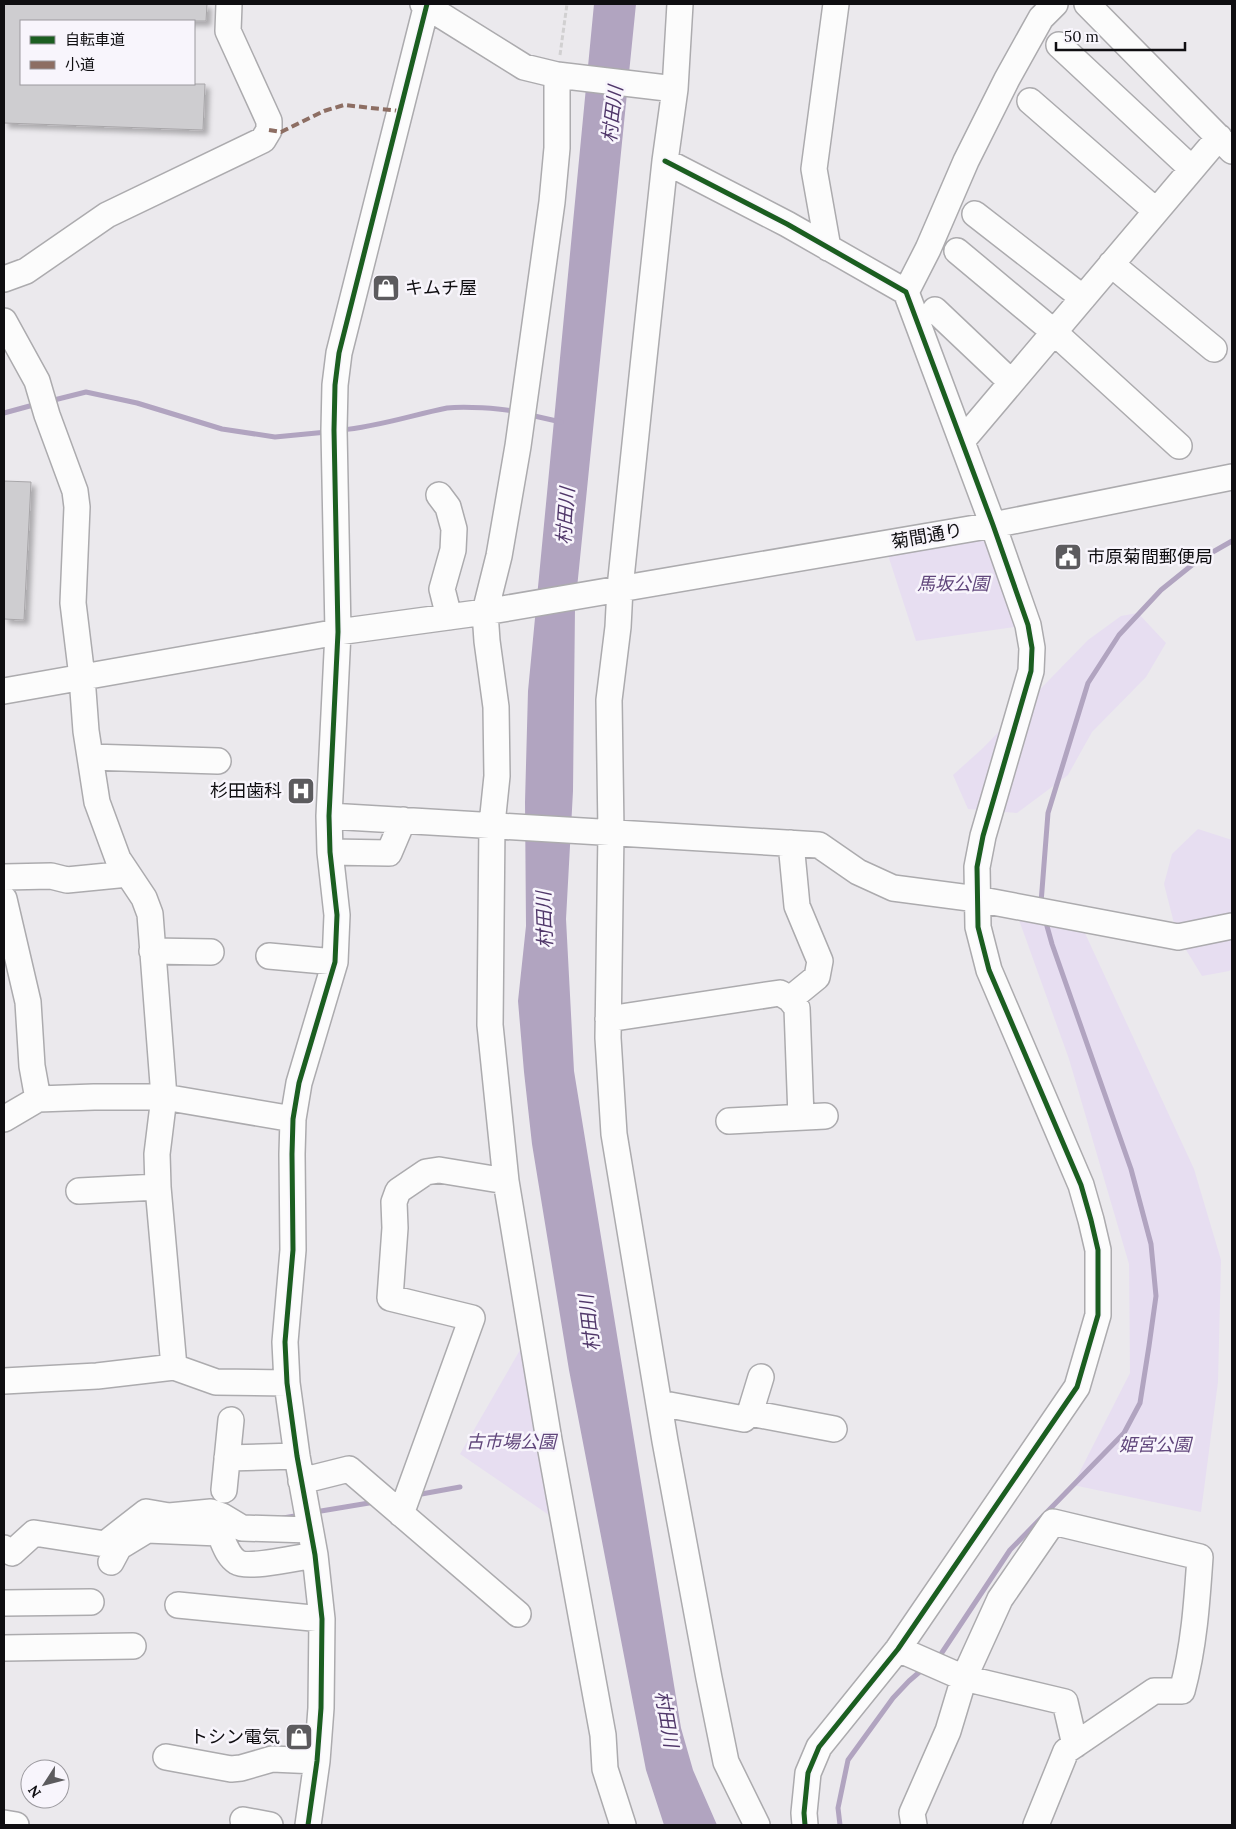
<svg xmlns="http://www.w3.org/2000/svg" width="1236" height="1829" viewBox="0 0 1236 1829" font-family="Lora,'Noto Sans JP',serif">
  <style>
    .green { fill: #e7def1 }
    .water { fill: #b1a4c0 }
    .lines { fill: none; stroke-linecap: round; stroke-linejoin: round }
    .stream { stroke: #b1a4c0; stroke-width: 5 }
    .building { fill: #cecdd0; stroke: #a8a6a9; filter: url(#shadow) }
    .minor-casing { stroke: #acabae; stroke-width: 28 }
    .path { stroke: #d1d0d1; stroke-width: 3; stroke-dasharray: 5 2.5; stroke-linecap: butt }
    .minor { stroke: #fcfcfc; stroke-width: 25 }
    .quiet { stroke: #8d6e63; stroke-width: 4; stroke-dasharray: 8 4; stroke-linecap: butt }
    .cycleway-casing { stroke: #f8f5fc; stroke-width: 8 }
    .cycleway { stroke: #1b5e20; stroke-width: 5 }
    .labels { text-anchor: middle; stroke-width: 5; stroke-linejoin: round; paint-order: stroke }
    .poi-label { font-size: 18px; fill: #0f0e11; stroke: #f8f5fc; text-anchor: start }
    .street-label { font-size: 18px; fill: #0f0e11; stroke: #f8f5fc }
    .park-label { font-size: 18px; font-style: italic; fill: #60467b; stroke: #f8f5fc }
    .water-label { font-size: 19px; font-style: italic; fill: #50376a; stroke: #f8f5fc }
  </style>
  <defs>
    <filter id="shadow"><feDropShadow dx="4.5" dy="4.5" stdDeviation="2.5" flood-color="#0004"/></filter>
  </defs>
  <rect width="100%" height="100%" fill="#ebe9ed"/>
  <path class="green" d="M993,525L1028,625L916,641L884,543Z
    M1138,613L1166,643L1146,677L1092,732L1068,775L1017,813L968,809L953,775L983,748L1088,640L1121,616Z
    M1198,829L1232,840V969L1229,971L1202,976L1177,935L1164,884L1172,854Z
    M1014,906L1078,918L1194,1169L1221,1260L1218,1382L1201,1512L1073,1485L1130,1373L1129,1264L1069,1059Z
    M531,1331L565,1526L460,1454Z"/>
  <path class="water" d="M594,4H636L575,608L573,791L566,919L574,1071L681,1728L693,1770L717,1825H664L646,1770L569,1370L532,1144L524,1072L518,1001L526,926L525,802L528,691Z"/>
  <g class="lines">
    <path class="stream" d="M50,401L86,392L137,403L222,429L275,437L327,432
      M4,413L37,404
      M530,415L561,422
      M341,430C377,427 412,415 447,408C463,406 502,408 517,412
      M1041,903L1048,813L1088,683L1119,635L1161,590L1197,561L1232,541
      M416,1495L460,1487
      M315,1512L375,1502
      M283,1518L301,1515
      M935,1658L941,1654L1010,1550L1124,1433L1140,1403L1149,1346L1156,1296L1151,1244L1131,1169L1052,944L1045,919
      M840,1825L838,1808L848,1760L893,1698L909,1681L923,1669"/>
  </g>
  <path class="building" d="M4,4H207L206,21H21V84H205L203,130L4,123Z
    M4,481L31,482L24,620L4,619Z"/>
  <g class="lines">
    <g class="minor-casing">
      <path id="minor" d="M423,4L524,67L557,75L675,89
        M680,4L675,89L665,161L643,367L620,588L618,627L609,700L611,831L608,1038L614,1134L665,1441L709,1678L726,1762L757,1825
        M1087,4L1232,151
        M1059,45L1192,169
        M557,75V148L552,202L518,446L499,556L485,612L487,641L496,707L497,776L492,824L490,1025L506,1181L549,1440L603,1735L605,1769L623,1825
        M1030,101L1156,211
        M665,161L787,224L906,292L993,525L1028,625L1032,648L1031,671L983,836L977,867L978,927L989,970L1081,1185L1091,1220L1098,1250V1315L1077,1387L898,1649L819,1747L808,1773L804,1813L805,1825
        M975,214L1083,298
        M828,248L814,169L836,4
        M957,251L1054,332L1179,446
        M1111,264L1214,349
        M4,279L26,271L107,215L263,140L269,130V121L228,31L229,4
        M906,292L928,249L966,161L1007,79L1041,18L1055,4
        M935,310L1011,382
        M4,321L37,381L47,415L75,491L77,507L73,603L82,677L86,731L97,802L118,859L144,898L150,914L164,1097L157,1154L158,1187L174,1367
        M962,441L1219,137
        M439,495L448,507L454,529L453,550L442,589L449,617
        M4,691L338,632L485,612L993,525L1232,477
        M90,757L218,761
        M329,816L819,845L858,872L893,888L977,899L1178,937L1232,926
        M330,852L389,853L403,820
        M4,877L51,876L67,880L128,874
        M4,899L28,1002L32,1066L38,1099
        M152,951L211,952
        M269,956L335,962
        M790,999L817,977L820,961L797,906L791,843
        M608,1019L780,993L790,999L797,1008L801,1117
        M4,1119L38,1099L94,1097H164L293,1119
        M729,1121L825,1116
        M79,1191L158,1187
        M4,1381L97,1376L174,1367L216,1382L287,1383
        M659,1403L744,1419L750,1413L761,1377
        M750,1413L834,1429
        M227,1458L297,1456
        M301,1481L349,1469L518,1614
        M224,1490L231,1420
        M401,1514L472,1318L390,1298L395,1228L394,1202L398,1191L426,1172L439,1170L506,1181
        M4,1548L12,1553L34,1533L105,1544L146,1512L169,1516L211,1512L222,1516L242,1528L310,1530
        M111,1562L119,1547L147,1530L219,1533C224,1542 227,1556 237,1562C248,1569 300,1557 315,1555
        M4,1603L91,1602
        M178,1605L322,1619
        M4,1648L133,1646
        M898,1649L964,1678L1065,1702L1075,1745
        M166,1757L231,1769L241,1768L272,1759L317,1761
        M243,1820L270,1825
        M4,1823L16,1825
        M308,1825L317,1761L321,1708L322,1619L315,1555L297,1456L287,1383L285,1342L293,1250L292,1154L293,1119L299,1083L335,962L337,915L330,852L329,816L338,632L334,430L335,385L339,353L427,4
        M914,1825L912,1813L948,1731L964,1678L1000,1599L1053,1522L1200,1557C1197,1602 1194,1647 1182,1691H1154L1066,1751L1036,1825"/>
    </g>
    <path class="path" d="M560,55L567,4"/>
    <use href="#minor" class="minor"/>
    <path class="quiet" d="M269,130L281,132L324,111L344,105L400,111"/>
    <g class="cycleway-casing">
      <path id="cycleway" d="M665,161L787,224L906,292L993,525L1028,625L1032,648L1031,671L983,836L977,867L978,927L989,970L1081,1185L1091,1220L1098,1250V1315L1077,1387L898,1649L819,1747L808,1773L804,1813L805,1825
        M308,1825L317,1761L321,1708L322,1619L315,1555L297,1456L287,1383L285,1342L293,1250L292,1154L293,1119L299,1083L335,962L337,915L330,852L329,816L338,632L334,430L335,385L339,353L427,4"/>
    </g>
    <use href="#cycleway" class="cycleway"/>
  </g>
  <defs>
    <g id="shop-square" transform="scale(1.4375)"><rect x="-9" y="-9" width="18" height="18" rx="4" fill="#5c5b5e" stroke="#f8f5fc"/><path d="M-5-2.5h2.3a2.7 3.5 0 0 1 5.4 0H5L5.5 6h-11ZM-1.5-2.5h3a1.5 2.3 0 0 0-3 0Z" fill="#fff"/></g>
    <g id="civic-square" transform="scale(1.4375)"><rect x="-9" y="-9" width="18" height="18" rx="4" fill="#5c5b5e" stroke="#f8f5fc"/><path d="M-.6-6.5H3V-4.5H.6V-3L4-1V1h2V6H-6V1h2V-1L-.6-3ZM-1.2 2.5V6h2.4V2.5Z" fill="#fff"/></g>
    <g id="hospital-square" transform="scale(1.4375)"><rect x="-9" y="-9" width="18" height="18" rx="4" fill="#5c5b5e" stroke="#f8f5fc"/><path d="M-5-5h3v3.5h4V-5h3V5h-3V1.5h-4V5h-3Z" fill="#fff"/></g>
  </defs>
  <g fill-rule="evenodd">
    <use href="#shop-square" x="386" y="288"/>
    <use href="#civic-square" x="1068" y="557"/>
    <use href="#hospital-square" x="301" y="791"/>
    <use href="#shop-square" x="299" y="1737"/>
  </g>
  <g class="labels">
    <g class="poi-label">
      <text x="405" y="294">キムチ屋</text>
      <text x="1087" y="563">市原菊間郵便局</text>
      <text x="282" y="797" text-anchor="end">杉田歯科</text>
      <text x="280" y="1743" text-anchor="end">トシン電気</text>
    </g>
    <g class="street-label">
      <text transform="translate(927 536) rotate(-10)" y="6">菊間通り</text>
    </g>
    <g class="park-label">
      <text x="953" y="590">馬坂公園</text>
      <text x="511" y="1448">古市場公園</text>
      <text x="1155" y="1451">姫宮公園</text>
    </g>
    <g class="water-label">
      <text transform="translate(612 114) rotate(-83)" y="7">村田川</text>
      <text transform="translate(565 516) rotate(-86)" y="7">村田川</text>
      <text transform="translate(544 920) rotate(-92)" y="7">村田川</text>
      <text transform="translate(589 1323) rotate(-97)" y="7">村田川</text>
      <text transform="translate(667 1719) rotate(80)" y="7">村田川</text>
    </g>
  </g>
  <rect width="1236" height="1829" fill="none" stroke="#0f0e11" stroke-width="10"/>
  <rect x="20" y="20" width="175" height="65" fill="#f8f5fc" stroke="#9b999e"/>
  <rect x="30" y="36" width="25" height="8" fill="#1b5e20" stroke="#9b999e"/>
  <text x="65" y="45" font-size="15" fill="#0f0e11">自転車道</text>
  <rect x="30" y="61" width="25" height="8" fill="#8d6e63" stroke="#9b999e"/>
  <text x="65" y="70" font-size="15" fill="#0f0e11">小道</text>
  <g transform="translate(45 1784) rotate(234)"><circle r="24" fill="#f8f5fc" stroke="#9b999e"/>
  <path d="M0-4L9 19L0 12L-9 19Z" fill="#5c5b5e"/>
  <text y="-8" font-size="14" font-weight="bold" text-anchor="middle" fill="#0f0e11">N</text>
  </g>
  <path d="M1056 42v8h129v-8" fill="none" stroke="#0f0e11" stroke-width="2.5"/>
  <text x="1064" y="42" font-size="15" fill="#0f0e11" stroke="#f8f5fc" stroke-width="4" paint-order="stroke">50 m</text>
</svg>
